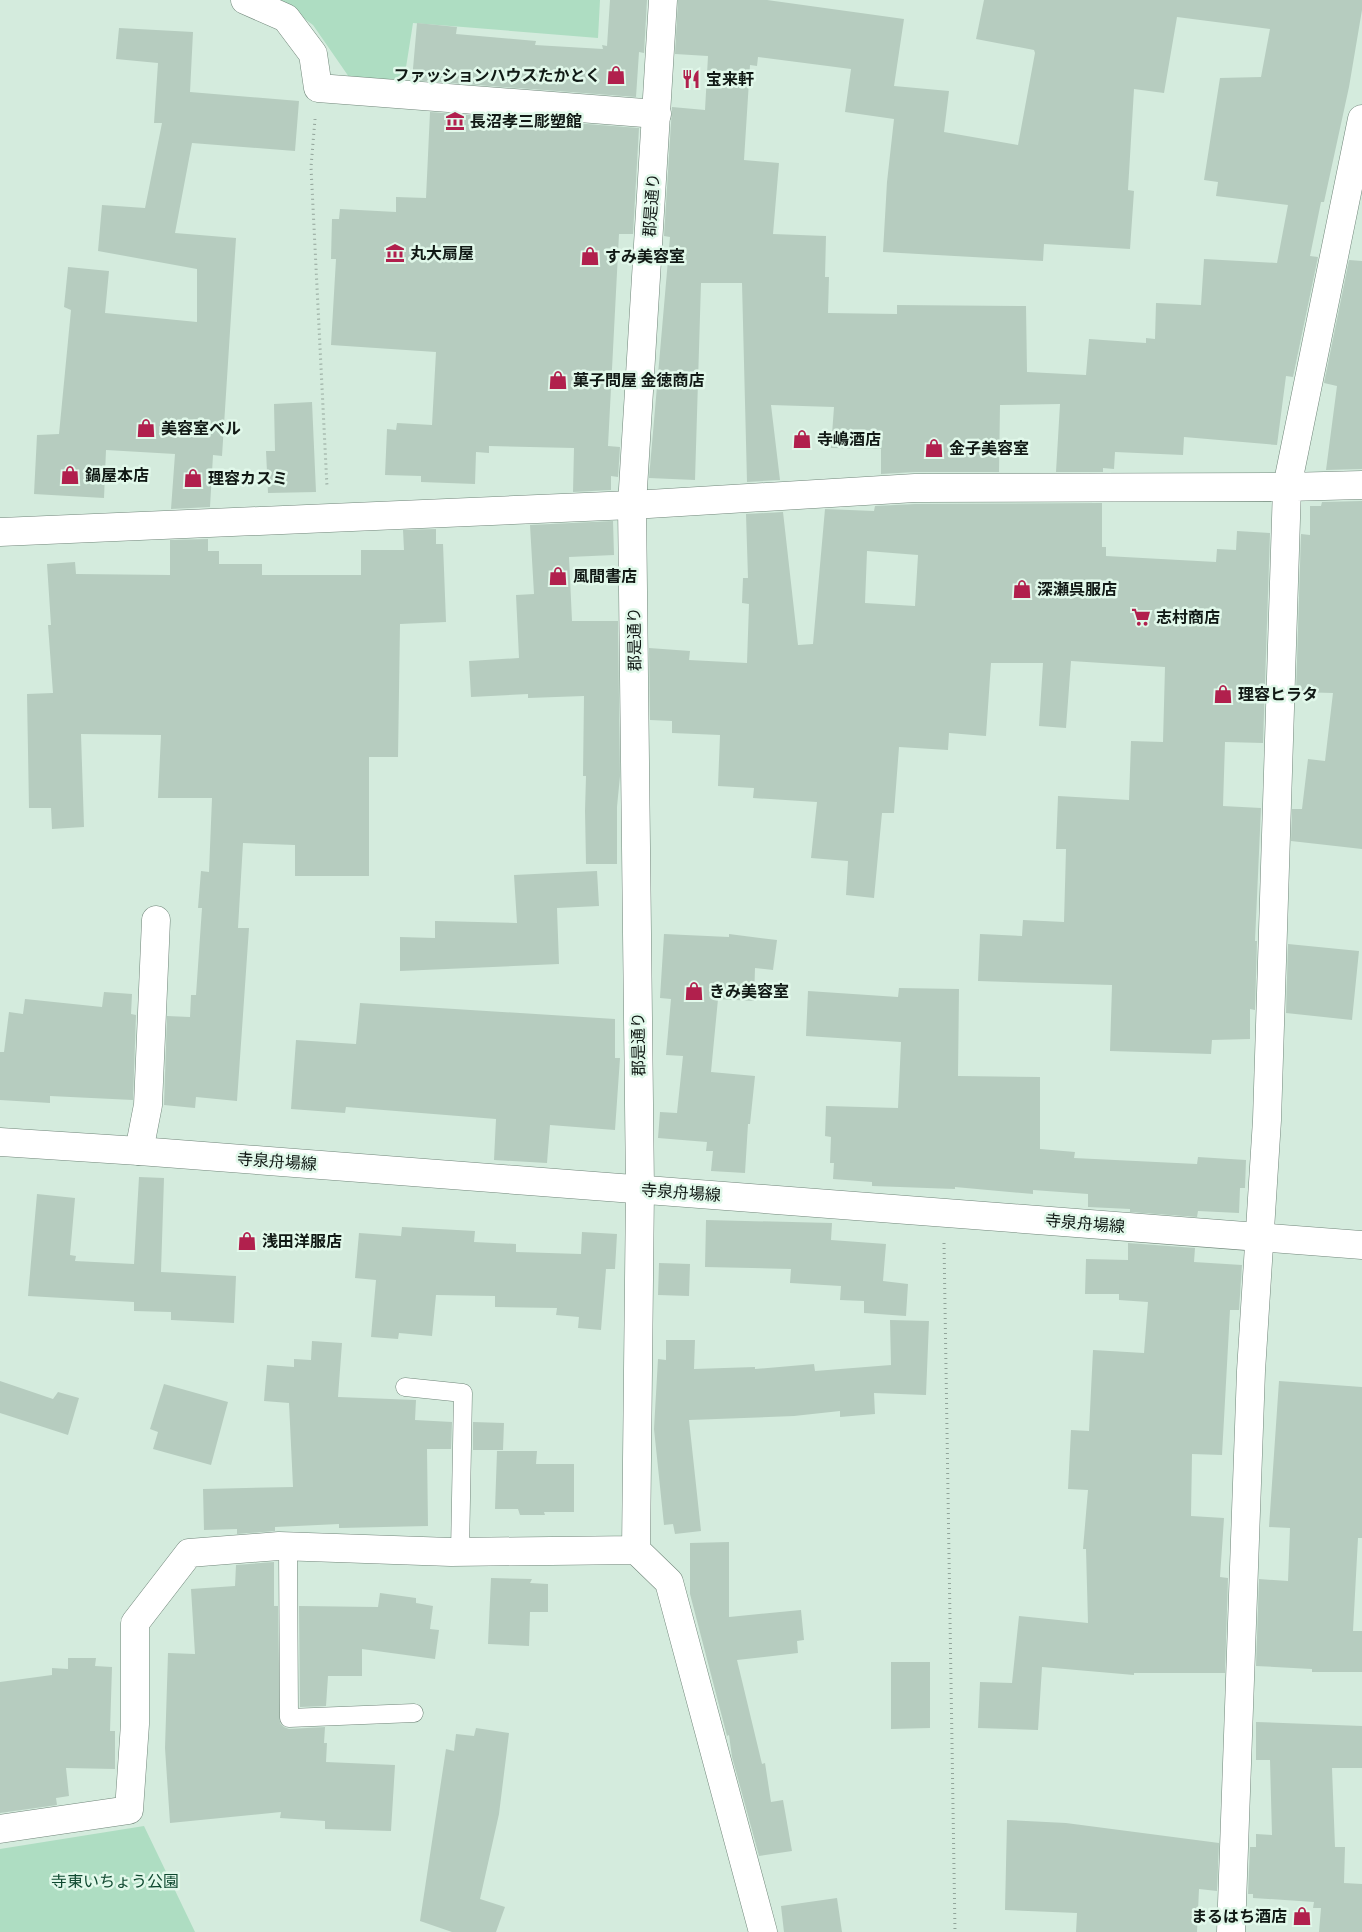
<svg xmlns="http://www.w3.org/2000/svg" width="1362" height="1932" viewBox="0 0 1362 1932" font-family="'Exo 2','Noto Sans JP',sans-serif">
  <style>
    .green { fill: #aeddc2 }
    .building { fill: #b6ccbf; fill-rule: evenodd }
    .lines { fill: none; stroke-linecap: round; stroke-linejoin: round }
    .service-casing { stroke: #71867a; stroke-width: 19 }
    .minor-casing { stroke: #71867a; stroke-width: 29 }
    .tertiary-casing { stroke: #71867a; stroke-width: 29 }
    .secondary-casing { stroke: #71867a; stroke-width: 29 }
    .path { stroke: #91a399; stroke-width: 3; stroke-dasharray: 1 4; stroke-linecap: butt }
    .service { stroke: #fff; stroke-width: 18 }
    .minor { stroke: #fff; stroke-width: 28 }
    .tertiary { stroke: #fff; stroke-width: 28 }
    .secondary { stroke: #fff; stroke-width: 28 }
    .labels { text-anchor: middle; stroke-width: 5; stroke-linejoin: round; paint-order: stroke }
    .poi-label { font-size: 16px; font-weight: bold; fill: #111915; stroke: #e1f8ea; text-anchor: start }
    .street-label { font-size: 16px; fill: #111915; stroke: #e1f8ea }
    .park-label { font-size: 16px; fill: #0f4930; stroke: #e1f8ea }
  </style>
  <rect width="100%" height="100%" fill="#d4ebdd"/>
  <path class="green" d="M279,0H600L598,38L413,23L404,80L349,77L313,25Z
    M144,1826L195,1932H0V1849Z"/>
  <path class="building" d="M610,0H647L644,53L639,52L636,97L412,80L417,23L457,27L456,34L536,41L535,45L603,49L602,45L607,46Z
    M678,0H767L904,19L894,86L949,91L944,132L1018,145L1035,53L1034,50L976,39L984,0H1362V10L1349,87L1324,202H1321L1310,256L1318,257L1293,377L1286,376L1277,445L1184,437L1183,455L1115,452L1114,469L1103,468V472H1056L1060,404L1000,405L999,472H915L881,474V449L831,448L834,407L771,405L780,480L747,482L742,283H701L695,480L649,478L670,237L664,236L672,107L705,110L708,56L675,54ZM1177,17L1270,29L1261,77L1220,78L1204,180L1218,182L1216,196L1288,205L1277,263L1204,259L1201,305L1156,303L1155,339L1146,338V343L1089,339L1086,375L1027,372L1026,306L897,305V314L828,313L829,277H825L826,236L773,234L779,163L744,160L750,65L757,66L758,57L851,69L845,112L894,119L887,182L883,252L1043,261L1044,244L1130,249L1134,191L1128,190L1134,89L1164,93Z
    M119,28L193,32L190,92L299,101L295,151L192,143L175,233L236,238L222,456L213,455L210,507L171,509L175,454L106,450L104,498L34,494L37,435L59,434L71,310L64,307L68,267L109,271L105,313L197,322V269L98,251L102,205L145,208L162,123H154L158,63L116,59Z
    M430,112L639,128L633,234H619L608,446L620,447L618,477L611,476V490L573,492L574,448L489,446V453L476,452L475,484L421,482V476L385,475L387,429L396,430L397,423L432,425L436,352L331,345L336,259H331L332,219H339L340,209L396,212V197L426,198Z
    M1349,260L1362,261V469L1326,470L1337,386L1324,383Z
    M312,402L316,492L268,493L266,451H275L274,404Z
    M1362,501V849L1291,841L1292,809H1302L1308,759L1325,761L1333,693L1296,692L1301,534L1310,535V506H1321L1322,502Z
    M1102,503V547H1106V556L1216,562L1217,549L1236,550L1237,531L1270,533L1263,743L1225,742L1223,806L1261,808L1255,941H1257L1255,1010L1250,1009V1039L1212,1040L1211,1054L1110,1051L1112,985L978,981L980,934L1022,936L1023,920L1064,922L1066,849H1056L1058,796L1129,800L1131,741L1163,742L1165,667L1071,661L1066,728L1039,726L1043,663H991L986,736L949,733L948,750L899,747L894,813H882L874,898L846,895L848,861L811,858L817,802L753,798L754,788L718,786L720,735L672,733V721L650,720L649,648L690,651L689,660L747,663L749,604L742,603L743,578H748L746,514L783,512L798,645L813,644L825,509L874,511L875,506L915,504ZM867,551L918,555L915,606L865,603Z
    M613,521L614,555L569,557L572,621H618L620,776L617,807V864H586L585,811L586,776H583L584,696L528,698V694L471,697L469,661L519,658L516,595L534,594L530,525Z
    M436,529V544H443L446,622L400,624L398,757H369V876H295V845L243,843L238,928H249L237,1101L196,1097L195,1108L164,1105L167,1016L190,1017L191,995H196L202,908H198L201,871L209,872L212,798H158L161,735L81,734L84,827L52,829L51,808H29L27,694L53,693L48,625H51L47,564L75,562L76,574L170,575V540L208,539V551H219V564H262V575H361V550H404L403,530Z
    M597,871L599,906L557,908L559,964L400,971V937L435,938V921L517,923L514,875Z
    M664,934L729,937V934L777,940L773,970L755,968L754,1001L718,999L711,1072L755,1076L750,1124H748L745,1173L711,1171L713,1151H706L707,1142L658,1138L660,1112L677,1113L683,1056L666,1055L671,999L660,998Z
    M1288,944L1359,951L1352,1020L1286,1013Z
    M899,988L959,989L958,1076L1040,1077V1149L1075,1152L1074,1158L1197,1164L1198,1157L1246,1160L1245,1188H1240L1239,1213L1198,1211L1197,1217L1130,1212V1209L1088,1207V1194L1033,1190V1194L955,1187V1189L872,1186V1182L833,1179L834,1163H830L831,1137L825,1136L826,1106L898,1108L901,1042L806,1036L808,991L898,997Z
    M104,992L132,994L131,1014L136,1015L133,1100L50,1096V1103L0,1100V1052H4L9,1012L23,1014L25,999L102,1007Z
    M360,1003L615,1019V1058H620L615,1130L550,1125L547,1163L494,1160L496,1119L346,1107L345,1113L291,1109L296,1040L356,1044Z
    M139,1177L164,1178L161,1272L236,1276L234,1323L171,1320V1312L134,1311V1302L28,1296L37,1194L75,1198L70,1255L76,1256L75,1261L134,1264Z
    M706,1220L832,1223L831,1240L886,1244L883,1281L908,1284L906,1316L864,1313V1301L840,1300L841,1286L790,1283L791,1269L705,1267Z
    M402,1227L475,1231L474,1242L516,1244V1252L581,1254L582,1232L617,1234L615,1269H606L601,1330L578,1328L579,1317L556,1315L557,1308L495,1307V1296L436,1295L432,1336L399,1333L398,1339L371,1337L376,1280L355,1278L359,1233L401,1236Z
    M1128,1243L1195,1248L1194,1262L1242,1265L1239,1310H1230L1222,1455L1192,1454L1191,1516L1224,1518L1220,1577L1228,1578L1225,1673H1134V1675L1042,1667L1038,1730L978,1728L980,1682L1012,1683L1019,1616L1088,1623L1086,1549H1083L1088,1490L1068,1489L1071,1430L1089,1431L1093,1350L1144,1353L1148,1302L1119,1300V1294H1085L1086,1259L1128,1260Z
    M659,1263L690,1264L689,1296L658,1295Z
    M890,1320L929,1321L926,1395L874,1393L875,1414L840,1417V1411L794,1416L689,1420L701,1531L675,1534L673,1524L664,1525L654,1429L658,1359L666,1360V1340H695L694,1369L755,1367V1369L814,1364L815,1371L891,1365Z
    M312,1341L342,1343L338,1397L416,1400L415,1420L452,1422L451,1449H427L428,1526L339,1528V1524L275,1527V1531L237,1534V1529L204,1530L203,1489L293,1487L289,1403L264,1401L267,1365L294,1367V1359L311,1360Z
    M0,1381L53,1399L58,1392L79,1398L68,1435L0,1413Z
    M1279,1381L1362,1387V1538H1358L1353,1631H1362V1672H1312V1669L1256,1666L1259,1579L1288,1581L1290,1528L1269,1527Z
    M164,1384L228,1402L211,1465L153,1449L158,1432L150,1429Z
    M473,1422L504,1423L503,1450H473Z
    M497,1451H537L536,1464H574V1512H544L545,1515H520L518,1509H495Z
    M729,1542V1617L801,1610L804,1640L797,1641L798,1653L737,1660L762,1764L765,1763L771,1802L783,1800L792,1851L759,1856L732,1757L729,1735L727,1736L690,1594V1543Z
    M274,1562V1606H278L280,1723L284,1727L289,1729L325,1727L324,1743H327L326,1762L395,1765L391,1831L325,1829V1821L280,1818L281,1812L170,1823L165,1748L168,1653L195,1654L191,1589L235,1586L236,1565Z
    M491,1578L532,1579L530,1583L548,1584V1612H530L529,1646L488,1644Z
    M380,1593L416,1598V1603L433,1606L430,1629L439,1630L435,1659L362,1649V1676H328L326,1706L300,1707L299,1606L378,1607Z
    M68,1658H96L95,1666L112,1667L110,1731H115V1769L66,1768L69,1796L56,1798L57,1805L0,1813V1682L52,1675V1668L68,1669Z
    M891,1662H930V1728L891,1729Z
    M1256,1722L1362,1726V1768H1332L1335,1847H1345L1344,1883L1362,1884V1932H1319L1321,1908H1313L1314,1902L1253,1898V1894H1248L1250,1847H1256V1834L1272,1835L1270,1760H1256Z
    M476,1728L509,1733L499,1814L480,1899L505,1907L496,1932H452L420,1921L446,1749L454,1751L456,1734L474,1736Z
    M1007,1820L1066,1823L1219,1843L1217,1891L1199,1889L1197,1932H1076L1077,1913L1005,1910Z
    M837,1898L842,1932H784L781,1906Z"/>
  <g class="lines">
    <g class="service-casing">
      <path id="service" d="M405,1387L463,1393L460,1552
        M288,1547L289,1718L414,1713"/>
    </g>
    <g class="minor-casing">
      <path id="minor" d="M245,0L286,18L313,54L318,88L657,114
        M0,532L632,505L915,488L1287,487L1362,485
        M139,1151L148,1105L156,920
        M636,1550L640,1189
        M0,1829L129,1810L135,1724V1623L189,1553L279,1546L451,1552L636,1550L669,1582L763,1932
        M1231,1932L1251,1371L1267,1120L1287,487L1362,119"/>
    </g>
    <g class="tertiary-casing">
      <path id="tertiary" d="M640,1189L632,505L663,0"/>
    </g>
    <g class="secondary-casing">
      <path id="secondary" d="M0,1142L139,1151L1362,1245"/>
    </g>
    <path class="path" d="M315,119L311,167L327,487
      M944,1243L955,1932"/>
    <use href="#service" class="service"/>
    <use href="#minor" class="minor"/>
    <use href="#tertiary" class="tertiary"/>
    <use href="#secondary" class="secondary"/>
  </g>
  <defs>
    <g id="shop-bare" transform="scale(1.5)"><path d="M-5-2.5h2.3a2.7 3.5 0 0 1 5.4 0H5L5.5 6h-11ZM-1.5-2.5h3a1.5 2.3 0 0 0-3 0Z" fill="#b1204d" stroke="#e1f8ea" stroke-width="2.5" paint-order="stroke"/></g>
    <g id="restaurant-bare" transform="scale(1.5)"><path d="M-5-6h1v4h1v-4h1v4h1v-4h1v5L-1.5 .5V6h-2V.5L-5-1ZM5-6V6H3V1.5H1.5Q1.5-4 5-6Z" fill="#b1204d" stroke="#e1f8ea" stroke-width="2.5" paint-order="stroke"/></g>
    <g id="museum-bare" transform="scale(1.5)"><path d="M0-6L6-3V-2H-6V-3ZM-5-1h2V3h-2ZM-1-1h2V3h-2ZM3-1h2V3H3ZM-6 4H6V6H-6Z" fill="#b1204d" stroke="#e1f8ea" stroke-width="2.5" paint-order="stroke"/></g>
    <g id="supermarket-bare" transform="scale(1.5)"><path d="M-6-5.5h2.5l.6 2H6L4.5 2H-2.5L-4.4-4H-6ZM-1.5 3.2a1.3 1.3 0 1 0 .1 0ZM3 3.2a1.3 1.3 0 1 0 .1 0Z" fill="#b1204d" stroke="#e1f8ea" stroke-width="2.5" paint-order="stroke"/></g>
  </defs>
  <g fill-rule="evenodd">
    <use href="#shop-bare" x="616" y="75"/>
    <use href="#restaurant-bare" x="691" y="79"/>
    <use href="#museum-bare" x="455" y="121"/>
    <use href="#museum-bare" x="395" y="253"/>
    <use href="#shop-bare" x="590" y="256"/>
    <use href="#shop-bare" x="558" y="380"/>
    <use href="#shop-bare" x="146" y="428"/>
    <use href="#shop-bare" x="802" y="439"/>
    <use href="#shop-bare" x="934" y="448"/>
    <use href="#shop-bare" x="70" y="475"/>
    <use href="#shop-bare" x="193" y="478"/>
    <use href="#shop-bare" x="558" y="576"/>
    <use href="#shop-bare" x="1022" y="589"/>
    <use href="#supermarket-bare" x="1141" y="617"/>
    <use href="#shop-bare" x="1223" y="694"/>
    <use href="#shop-bare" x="694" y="991"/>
    <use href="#shop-bare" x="247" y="1241"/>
    <use href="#shop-bare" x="1302" y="1916"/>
  </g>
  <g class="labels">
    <g class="poi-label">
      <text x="601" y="81" text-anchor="end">ファッションハウスたかとく</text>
      <text x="706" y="85">宝来軒</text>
      <text x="470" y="127">長沼孝三彫塑館</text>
      <text x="410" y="259">丸大扇屋</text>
      <text x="605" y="262">すみ美容室</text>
      <text x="573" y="386">菓子問屋 金徳商店</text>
      <text x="161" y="434">美容室ベル</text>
      <text x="817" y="445">寺嶋酒店</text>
      <text x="949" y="454">金子美容室</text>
      <text x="85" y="481">鍋屋本店</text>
      <text x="208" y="484">理容カスミ</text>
      <text x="573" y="582">風間書店</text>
      <text x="1037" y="595">深瀬呉服店</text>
      <text x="1156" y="623">志村商店</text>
      <text x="1238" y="700">理容ヒラタ</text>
      <text x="709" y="997">きみ美容室</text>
      <text x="262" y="1247">浅田洋服店</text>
      <text x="1287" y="1922" text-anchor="end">まるはち酒店</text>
    </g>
    <g class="street-label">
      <text transform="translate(651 205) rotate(-86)" y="6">郡是通り</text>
      <text transform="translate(634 639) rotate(-91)" y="6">郡是通り</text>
      <text transform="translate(638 1044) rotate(-91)" y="6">郡是通り</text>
      <text transform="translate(277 1161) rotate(4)" y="6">寺泉舟場線</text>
      <text transform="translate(681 1192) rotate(4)" y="6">寺泉舟場線</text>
      <text transform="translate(1085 1223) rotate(5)" y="6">寺泉舟場線</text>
    </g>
    <g class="park-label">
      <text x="115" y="1887">寺東いちょう公園</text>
    </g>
  </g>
</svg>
